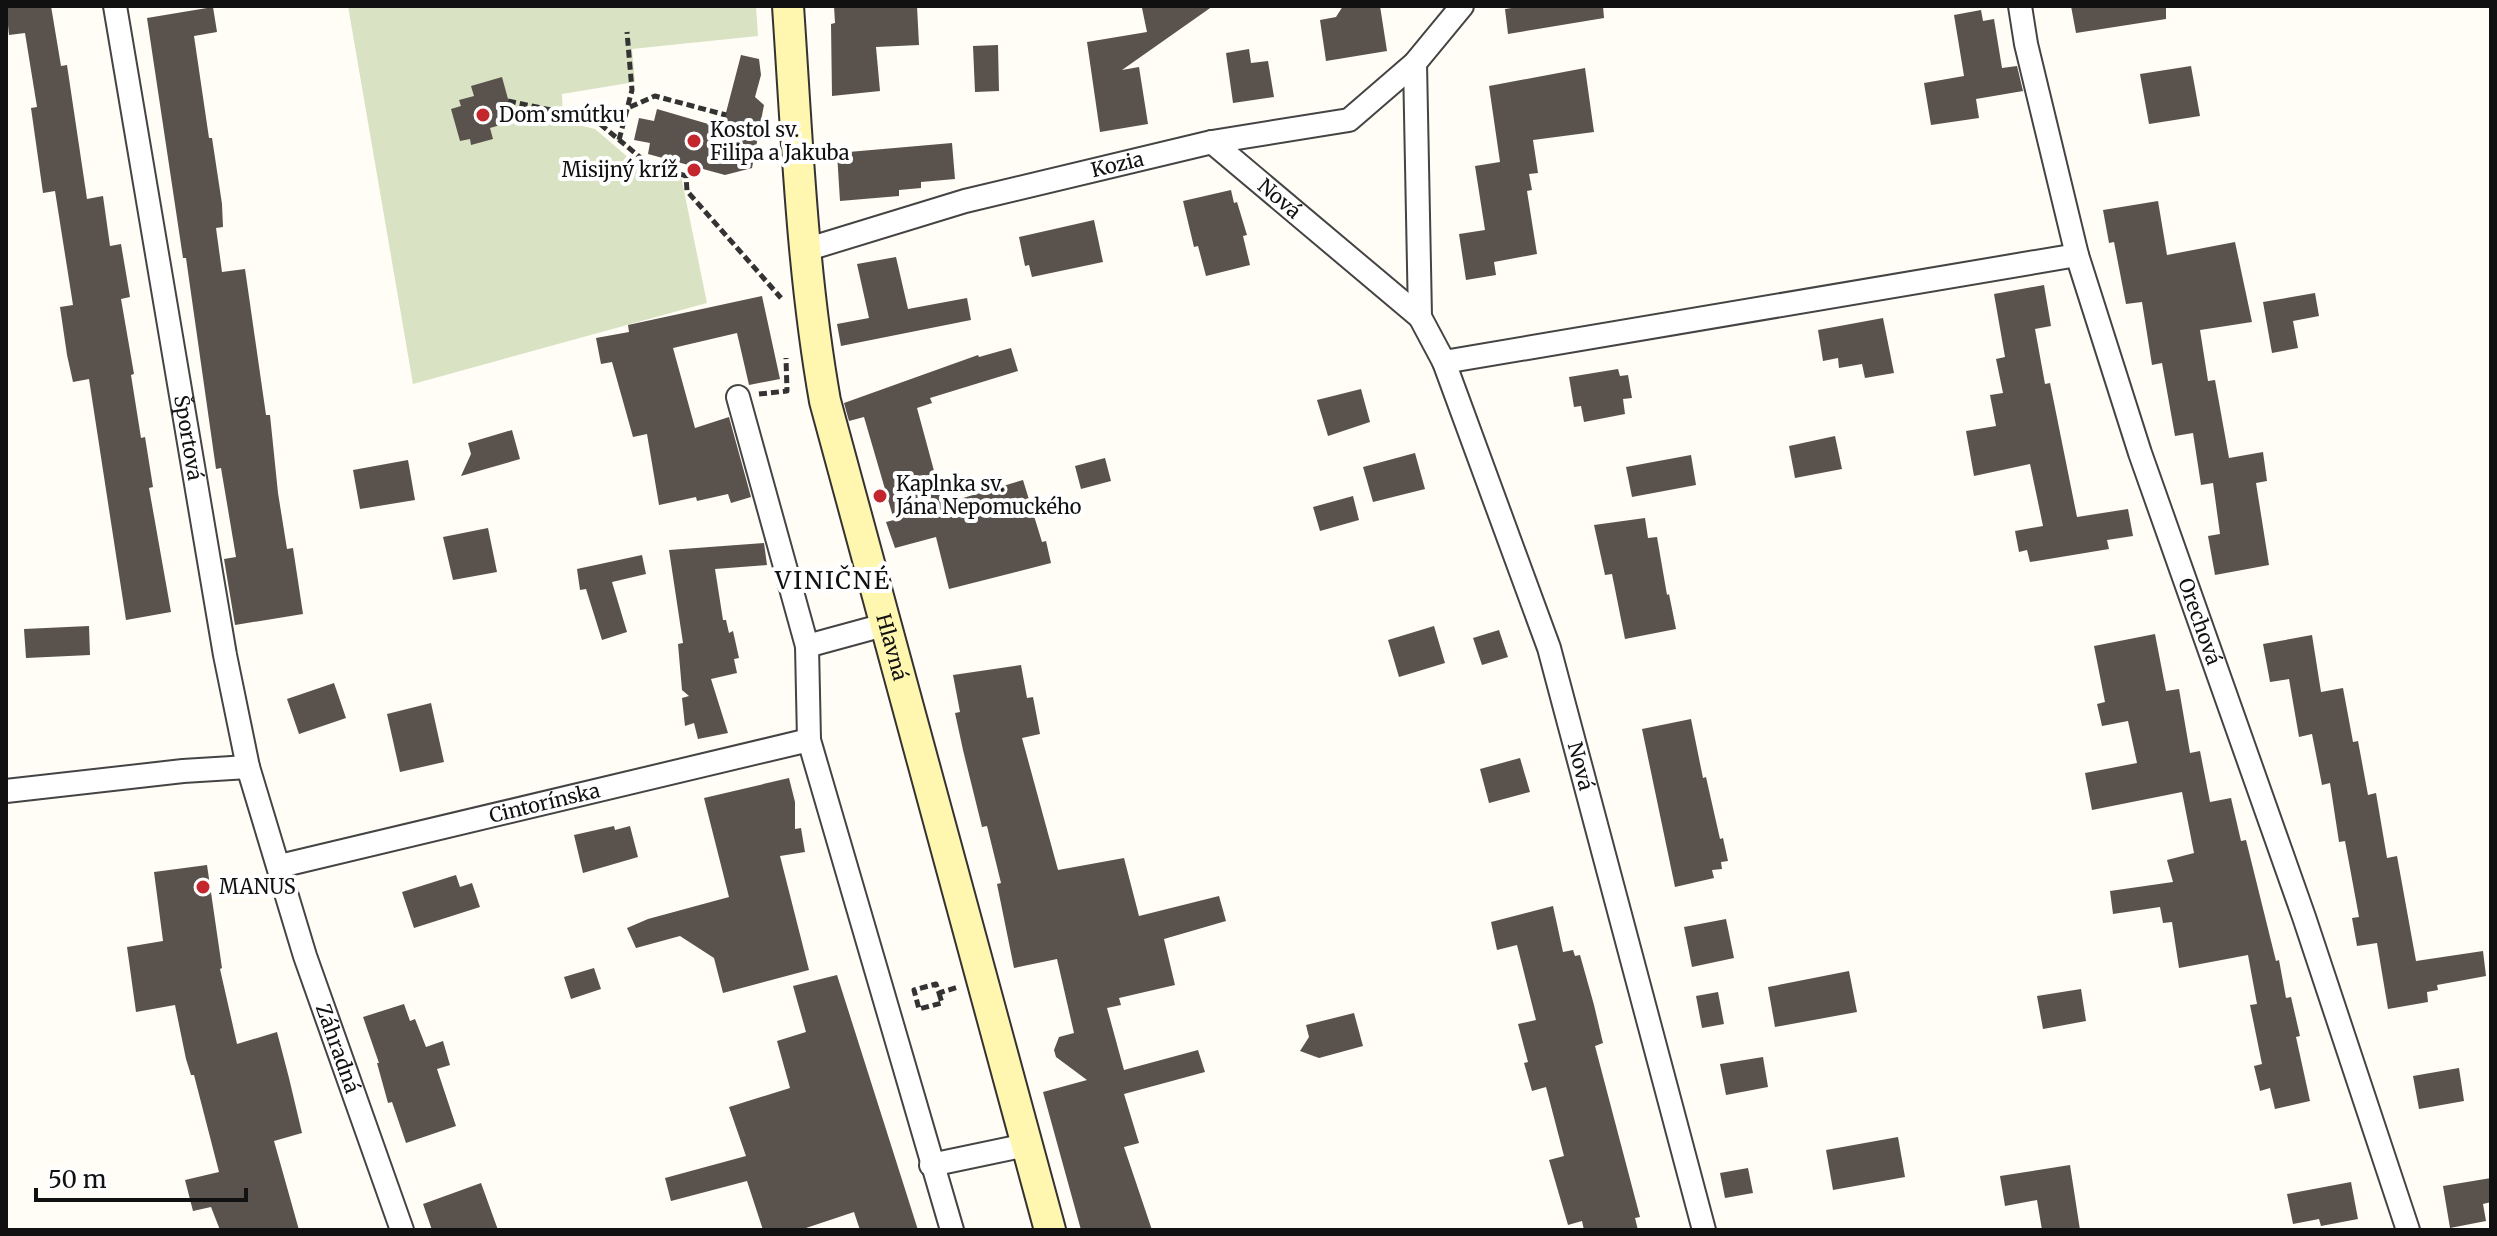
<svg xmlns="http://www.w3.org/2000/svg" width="2497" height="1236" viewBox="0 0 2497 1236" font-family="Merriweather,serif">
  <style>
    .cemetery { fill: #d9e3c4 }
    .building { fill: #5a524d }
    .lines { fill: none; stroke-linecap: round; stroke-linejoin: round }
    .minor-casing { stroke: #444; stroke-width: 26 }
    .secondary-casing { stroke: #333; stroke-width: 34 }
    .path { stroke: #333; stroke-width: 5; stroke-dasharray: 8 4; stroke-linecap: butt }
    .minor { stroke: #fff; stroke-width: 22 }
    .secondary { stroke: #fff6b0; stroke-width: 30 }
    .poi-dot { fill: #c4262e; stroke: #fff; stroke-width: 3 }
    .labels { text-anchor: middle; stroke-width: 8; stroke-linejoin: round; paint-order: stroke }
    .poi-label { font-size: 20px; fill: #111; stroke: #fff; text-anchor: start }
    .street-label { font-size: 20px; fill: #111; stroke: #fff }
    .quarter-label { font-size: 24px; letter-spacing: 2px; fill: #111; stroke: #fff }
  </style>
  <rect width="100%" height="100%" fill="#fffdf5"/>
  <path class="cemetery" d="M348,6H756L758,36L632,49L635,82L562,94L563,121L595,129L629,158L681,176L707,303L413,384Z"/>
  <path class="building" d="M6,6H51L61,66L67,65L87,199L103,196L110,246L121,244L130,297L121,299L134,374L131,375L141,438L145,437L153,487L149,488L171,612L126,620L89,379L73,382L67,355L60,307L73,305L55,191L43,193L31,108L37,107L25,33L9,35Z
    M834,6H917L919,45L876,47L880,91L832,96L831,24L835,23Z
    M1169,6H1213L1122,70L1139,67L1148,124L1100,132L1087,42L1147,32L1142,8Z
    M1343,6H1380L1387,51L1326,61L1320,20L1336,17Z
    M1525,6H1603L1604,18L1508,34L1505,9Z
    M2071,6H2166V19L2076,33Z
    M213,7L217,32L194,36L209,138H212L222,204L223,227L216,228L222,272L245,269L266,415H270L278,493L287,549L293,548L303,614L235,625L224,559L236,557L221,468L216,469L186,258H183L147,18Z
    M1981,10L1983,21L1994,19L2002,68L2017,66L2023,91L1976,99L1979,118L1931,125L1924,83L1964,76L1954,15Z
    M998,45L999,91L975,92L973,46Z
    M1249,49L1251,63L1268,61L1274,97L1233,103L1226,53Z
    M741,55L759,59L761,75L755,97L764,105L752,168L725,175L648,154L650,143L634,140L639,118L654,121L657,109L722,128Z
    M2191,66L2200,116L2149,124L2140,74Z
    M1585,68L1594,132L1533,140L1538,173L1529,174L1532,190L1527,191L1537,254L1494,262L1496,275L1466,280L1459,234L1485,230L1475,166L1500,162L1489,86Z
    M502,77L514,121L490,128L493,139L471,145L470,139L460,141L451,109L461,106L459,100L474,96L471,86Z
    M952,143L955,179L921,182V188L899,190V196L840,201L837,153Z
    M1231,190L1234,203L1237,202L1247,235L1243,236L1250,265L1206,276L1198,246L1194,247L1183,201Z
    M2158,201L2167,255L2235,242L2252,322L2200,330L2208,381L2215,380L2229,458L2263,452L2267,481L2256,483L2269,565L2215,575L2208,536L2220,534L2213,483L2201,485L2193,433L2175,436L2162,363L2152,365L2142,302L2126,304L2114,242L2109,243L2103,210Z
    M1094,220L1103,262L1032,277L1029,265L1025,266L1019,237Z
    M896,257L908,309L967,298L971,320L841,346L837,324L869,318L857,264Z
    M2044,285L2051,326L2035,329L2045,384L2050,383L2077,517L2128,509L2133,536L2107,540L2109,549L2030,562L2027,550L2019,552L2015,531L2043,526L2030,464L1974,476L1966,431L1996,426L1990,395L2003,393L1996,359L2005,357L1994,294Z
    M2315,293L2319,316L2293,321L2298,348L2272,353L2263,302Z
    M762,296L780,379L749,385L737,333L673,348L695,428L729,417L751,497L731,503L728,494L697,501L696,497L659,505L647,434L633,437L612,362L601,364L596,338L629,332L628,325Z
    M1883,318L1894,373L1865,378L1862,364L1839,368L1838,358L1823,361L1818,330Z
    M1011,348L1018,371L930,398L932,403L917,408L943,504L1023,480L1042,542L1046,541L1051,563L949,589L936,537L895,548L886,522L894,520L864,417L849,421L844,403L978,355L979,357Z
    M1618,369L1620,376L1628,375L1632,398L1623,399L1625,414L1584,422L1581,406L1574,407L1569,377Z
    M1361,389L1370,422L1328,436L1317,400Z
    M512,430L520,459L461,476L471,454L468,443Z
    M1835,436L1842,469L1795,478L1789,446Z
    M1415,453L1425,489L1373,502L1363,467Z
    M1691,455L1696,485L1632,497L1626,467Z
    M1105,458L1111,481L1081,489L1075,466Z
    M408,460L415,500L360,509L353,470Z
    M1353,496L1359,520L1320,531L1313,507Z
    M1645,518L1648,538L1657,537L1667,595L1669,594L1676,629L1625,639L1612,574L1605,575L1594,525Z
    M488,528L497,572L453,580L443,537Z
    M764,543L767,565L715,569L723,620H726L729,633L733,631L739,658L734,659L737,673L711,679L728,733L698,739L694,723L685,726L682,698L689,696L682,690L678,644L683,643L669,550Z
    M642,555L646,574L612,582L627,632L602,640L586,589L580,590L577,569Z
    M89,626L90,655L26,658L24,629Z
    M1434,626L1445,663L1399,677L1388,640Z
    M1499,630L1508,657L1482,665L1473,638Z
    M2155,634L2166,691L2179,689L2190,753L2200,751L2210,802L2231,798L2241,841L2246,840L2276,961L2279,960L2286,998L2291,997L2300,1036L2296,1037L2310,1101L2275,1109L2270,1088L2260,1091L2254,1066L2262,1064L2250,1005L2257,1004L2248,955L2179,968L2172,922L2163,923L2160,907L2113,914L2110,891L2173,882L2167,860L2194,853L2182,792L2092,810L2085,773L2137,763L2128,721L2102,726L2097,704L2105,702L2094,646Z
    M2312,635L2321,692L2343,688L2353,742L2358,741L2368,795L2376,793L2387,858L2397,856L2416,961L2483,951L2486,976L2437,985L2438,990L2427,992L2428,1002L2388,1009L2377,943L2357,946L2352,918L2359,917L2345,841L2339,842L2330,783L2322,785L2312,734L2299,737L2289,679L2270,682L2263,644Z
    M1021,665L1027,698L1033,697L1040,734L1022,738L1058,870L1124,858L1139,916L1219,896L1226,921L1164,939L1175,985L1119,998L1121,1005L1107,1008L1124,1070L1198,1050L1205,1072L1124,1094L1139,1143L1124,1147L1152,1230H1081L1043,1092L1087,1080L1056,1057L1054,1050L1059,1037L1074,1033L1057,959L1014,968L997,884L1001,883L987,826L982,827L963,750L955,713L960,712L953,675Z
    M334,683L346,718L299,734L287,699Z
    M431,703L444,762L400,772L387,714Z
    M1691,719L1703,778L1706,777L1720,839L1723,838L1728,861L1721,862L1722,869L1712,870L1714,878L1675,887L1642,729Z
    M1520,758L1530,792L1489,803L1480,769Z
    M789,778L795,802V829L801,828L805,852L780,856L809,970L723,993L714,958L680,936L636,948L627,928L648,919L729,897L704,798Z
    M614,826L615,830L630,826L638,857L583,873L574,835Z
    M207,865L222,968L220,969L237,1044L277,1032L289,1078L302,1133L274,1141L299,1230H220L211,1207L193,1211L185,1180L219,1172L194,1075H191L186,1059L175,1005L136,1012L127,947L163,941L154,872Z
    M456,875L460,887L472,883L480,907L414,928L402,892Z
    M1553,906L1563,952L1573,950L1575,956L1580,955L1594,1005L1603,1043L1595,1046L1640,1217L1635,1218L1638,1230H1584L1582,1221L1568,1225L1549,1160L1564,1156L1546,1087L1532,1091L1524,1063L1528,1062L1518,1024L1536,1020L1517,945L1497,950L1491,922Z
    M1726,919L1734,958L1692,967L1684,927Z
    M594,968L601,989L571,999L564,977Z
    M1849,971L1857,1012L1775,1027L1768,987Z
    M837,975L918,1230H860L854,1212L800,1230H763L747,1181L671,1201L665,1178L746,1156L729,1107L790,1088L777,1041L806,1032L793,986Z
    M2081,989L2086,1021L2043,1029L2037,996Z
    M1718,992L1724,1024L1702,1028L1696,996Z
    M404,1004L410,1021L415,1019L426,1047L443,1041L450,1065L437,1069L456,1126L406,1143L392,1102L388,1103L377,1063H379L363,1017Z
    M1354,1013L1363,1046L1319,1058L1300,1051L1309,1037L1306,1025Z
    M1763,1057L1768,1087L1726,1095L1720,1064Z
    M2459,1068L2464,1101L2419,1109L2413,1076Z
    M1898,1137L1905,1177L1833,1190L1826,1150Z
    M2070,1165L2080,1230H2042L2037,1200L2005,1206L2000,1176Z
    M1748,1168L1753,1193L1725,1198L1720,1173Z
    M2491,1178V1202L2483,1204L2486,1221L2450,1228L2443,1186Z
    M2351,1182L2358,1219L2321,1226L2319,1219L2293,1224L2287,1194Z
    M481,1183L498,1230H432L423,1204Z"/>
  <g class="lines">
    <g class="minor-casing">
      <g id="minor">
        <path id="s1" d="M115,6L225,655L248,767L305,956L402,1230"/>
        <path id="s2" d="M2020,6L2026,44L2077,255L2140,453L2304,917L2408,1230"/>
        <path id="s3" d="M1415,63L1420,317L1444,362L1549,648L1704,1230"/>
        <path id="s4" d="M1212,142L1420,317"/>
        <path id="s5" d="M805,250L965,201L1212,142L1349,120L1415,63L1462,6"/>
        <path d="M1444,362L2077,255"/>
        <path d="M738,397L807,646L809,740L952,1230"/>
        <path d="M807,646L884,625"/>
        <path d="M6,791L183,771L248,767"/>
        <path id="s6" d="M280,866L809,740"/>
        <path d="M931,1165L1026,1145"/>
      </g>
    </g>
    <g class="secondary-casing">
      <g id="secondary">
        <path id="s7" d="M788,6C797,138 802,271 825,401L1050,1230"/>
      </g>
    </g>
    <path class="path" d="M508,101L594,119L647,163L686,176L687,191L781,298
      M630,107L655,96L726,115
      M619,140L632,90L627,32
      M759,394L787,391L786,358
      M939,993L942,1003L919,1009L914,990L936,984L939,993L958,987"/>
    <use href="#minor" class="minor"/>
    <use href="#secondary" class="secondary"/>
  </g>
  <g class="poi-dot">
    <circle cx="483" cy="115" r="8"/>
    <circle cx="694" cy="141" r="8"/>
    <circle cx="694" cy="170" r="8"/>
    <circle cx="880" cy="496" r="8"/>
    <circle cx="203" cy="887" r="8"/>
  </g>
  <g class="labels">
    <g class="poi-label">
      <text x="499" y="122">Dom smútku</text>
      <text x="710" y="137">Kostol sv.<tspan x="710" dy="23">Filipa a Jakuba</tspan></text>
      <text x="678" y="177" text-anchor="end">Misijný kríž</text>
      <text x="896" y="491">Kaplnka sv.<tspan x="896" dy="23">Jána Nepomuckého</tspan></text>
      <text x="219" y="894">MANUS</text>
    </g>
    <g class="street-label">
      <text dy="7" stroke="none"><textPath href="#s5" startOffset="324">Kozia</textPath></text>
      <text dy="7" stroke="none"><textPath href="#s4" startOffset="88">Nová</textPath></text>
      <text dy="7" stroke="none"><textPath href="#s1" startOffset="438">Športová</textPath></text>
      <text dy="7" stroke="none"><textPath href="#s2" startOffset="642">Orechová</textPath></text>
      <text dy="7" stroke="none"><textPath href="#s7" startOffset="652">Hlavná</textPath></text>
      <text dy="7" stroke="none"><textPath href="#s3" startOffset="732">Nová</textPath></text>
      <text dy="7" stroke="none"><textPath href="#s6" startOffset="272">Cintorínska</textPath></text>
      <text dy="7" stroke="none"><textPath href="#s1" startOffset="1068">Záhradná</textPath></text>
    </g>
    <g class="quarter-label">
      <text x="833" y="589">VINIČNÉ</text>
    </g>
  </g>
  <rect width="2497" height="1236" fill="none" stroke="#111111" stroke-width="16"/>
  <path d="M36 1188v12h210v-12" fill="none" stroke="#111111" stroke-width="4"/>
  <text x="48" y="1188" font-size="24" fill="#111111" stroke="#ffffff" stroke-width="6" paint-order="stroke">50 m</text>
</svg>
